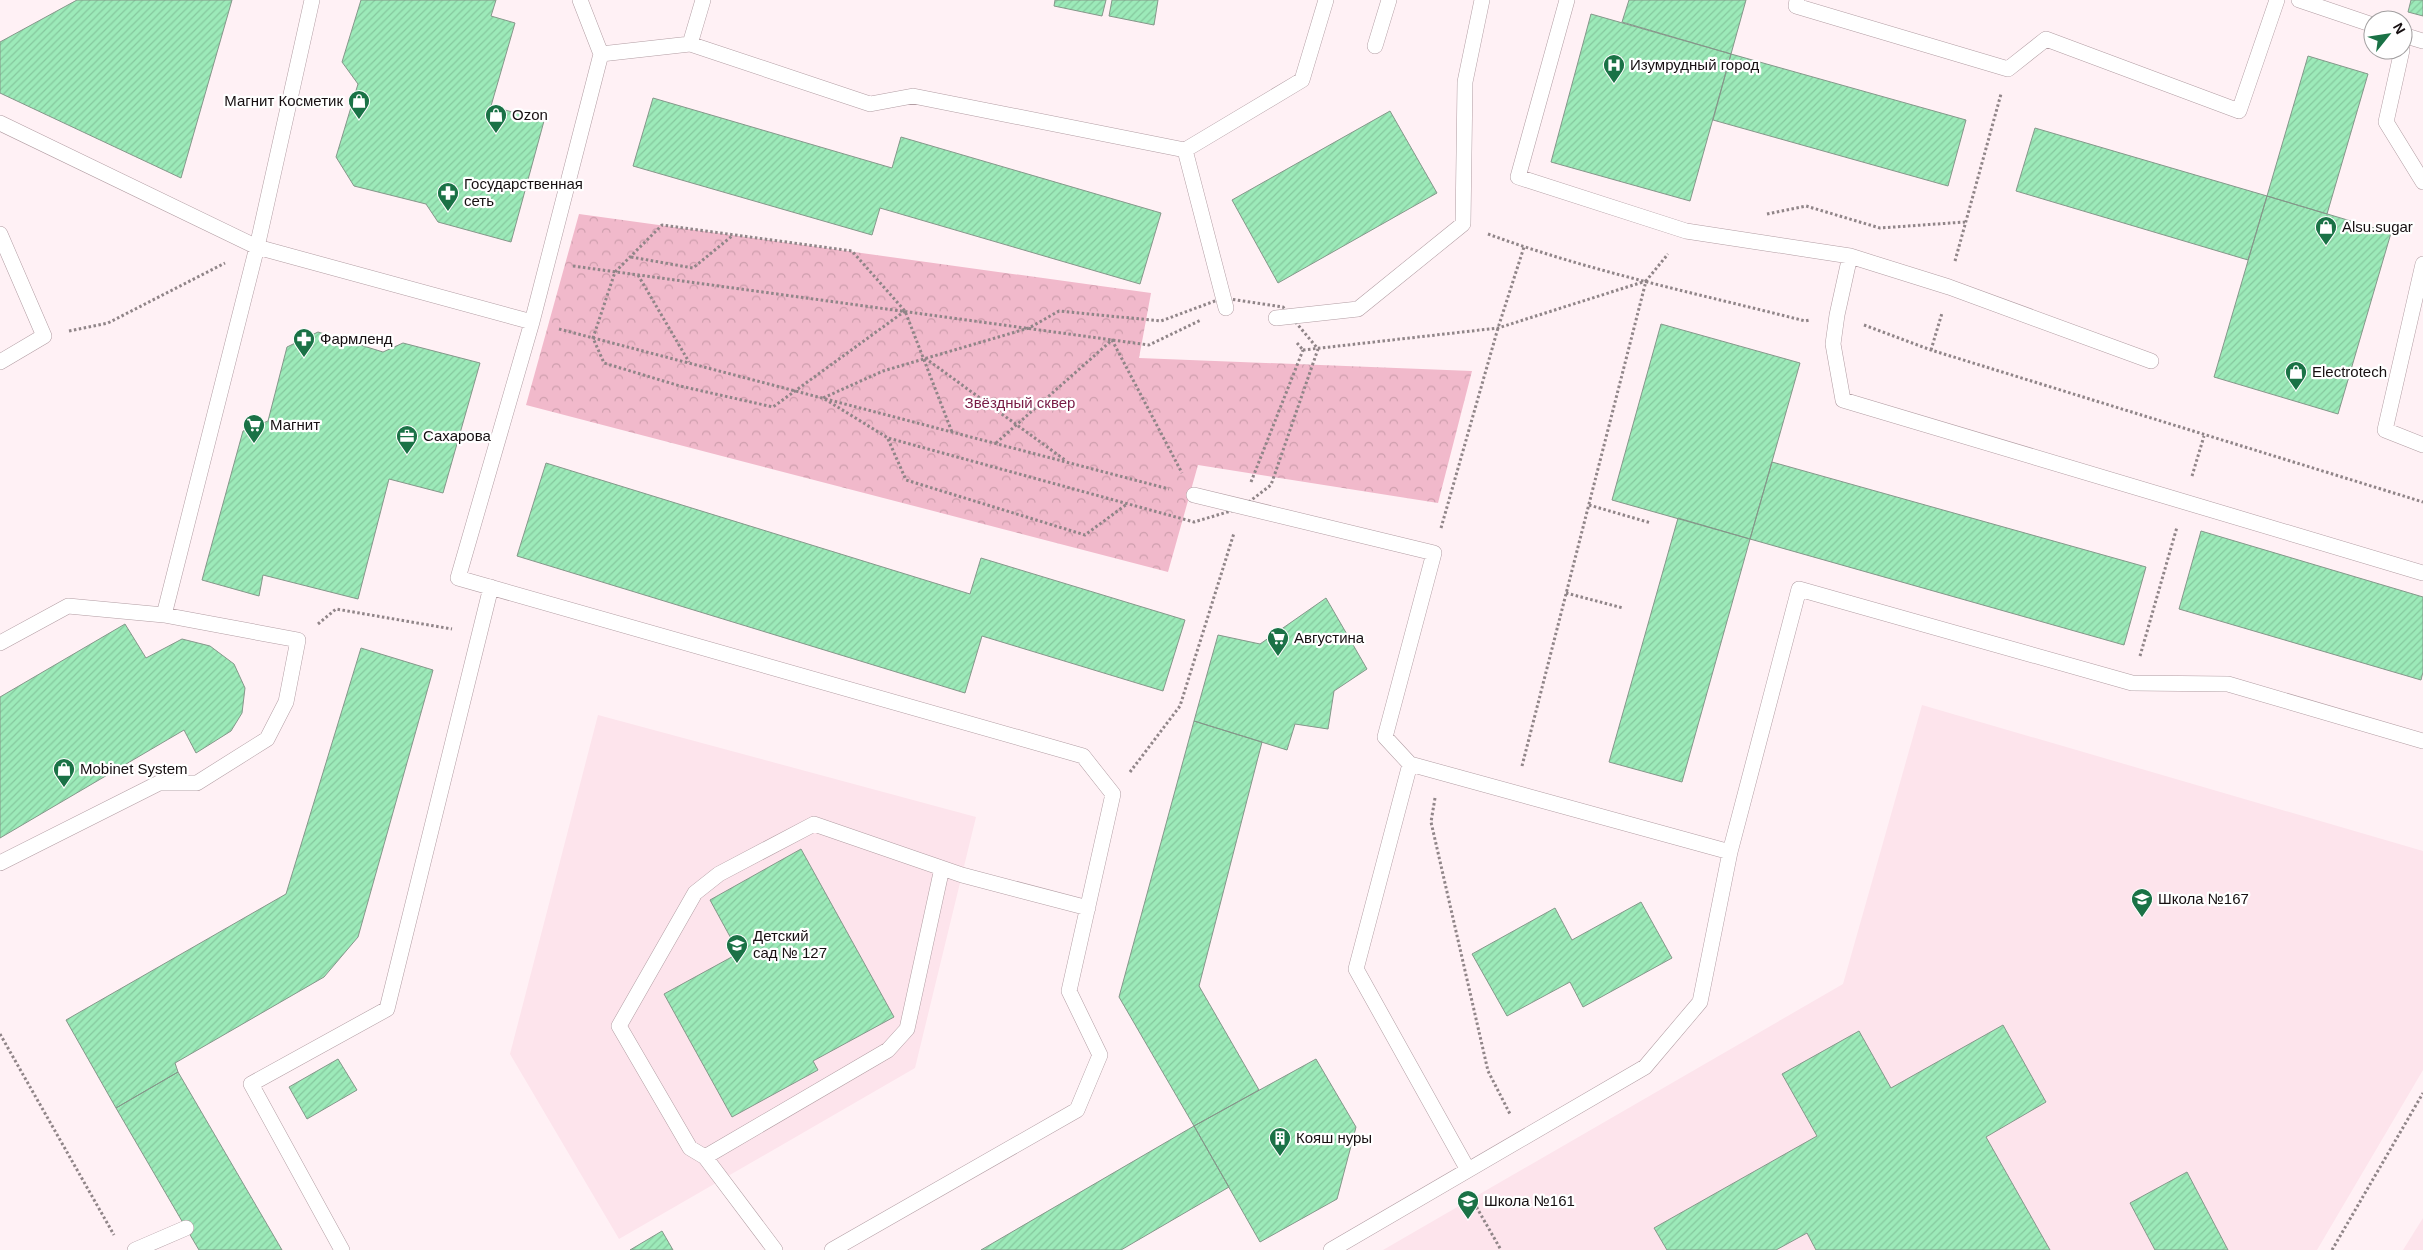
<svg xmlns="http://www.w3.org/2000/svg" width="2423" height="1250" viewBox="0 0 2423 1250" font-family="Helvetica,sans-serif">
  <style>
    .built { fill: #fde4ec }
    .park { fill: url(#park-crowns) }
    .building { fill: url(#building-hatch); stroke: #85978a }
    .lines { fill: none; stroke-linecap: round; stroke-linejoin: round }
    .lane-casing { stroke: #b29da3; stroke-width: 16 }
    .path { stroke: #908588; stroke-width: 3; stroke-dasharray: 2.5 2.5; stroke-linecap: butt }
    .lane { stroke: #fff; stroke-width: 15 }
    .labels { text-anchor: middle; stroke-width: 4.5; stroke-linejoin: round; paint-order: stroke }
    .poi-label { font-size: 15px; fill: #160f11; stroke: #fff; text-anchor: start }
    .park-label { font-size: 15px; fill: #781b45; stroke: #fff }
  </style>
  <defs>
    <pattern id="park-crowns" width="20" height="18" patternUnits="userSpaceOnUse" patternTransform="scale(1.25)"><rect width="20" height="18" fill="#f1b9cb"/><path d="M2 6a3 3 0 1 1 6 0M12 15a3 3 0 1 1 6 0" fill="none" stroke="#ce9ead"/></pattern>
    <pattern id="building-hatch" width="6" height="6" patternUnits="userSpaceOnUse" patternTransform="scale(1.25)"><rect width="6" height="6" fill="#9ceab9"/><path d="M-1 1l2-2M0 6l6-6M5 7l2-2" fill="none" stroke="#86c89e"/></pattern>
  </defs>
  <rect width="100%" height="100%" fill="#fff1f5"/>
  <path class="built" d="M1922,705L2423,851V1070L2317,1250H1383L1843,984Z
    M598,715L976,817L915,1068L619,1239L510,1054Z
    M2423,1218V1250H2403Z"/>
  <path class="park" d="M579,214L1151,293L1139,358L1472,371L1438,503L1198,465L1168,572L526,405Z"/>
  <path class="building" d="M77,0H232L181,178L0,93V42Z
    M361,0H496L491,16L515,23L491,106L544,121L511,242L438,222L426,204L354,186L336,157L358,84L342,62Z
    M1055,0H1106L1102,16L1054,6Z
    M1112,0H1158L1154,25L1109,16Z
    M1629,0H1746L1731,54L1622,22Z
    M2411,0H2423V16L2408,12Z
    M1591,14L1731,54L1690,201L1551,162Z
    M1731,54L1966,120L1948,186L1713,120Z
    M2308,56L2368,74L2327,214L2267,196Z
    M653,98L892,168L901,137L1161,213L1140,284L880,208L872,235L633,166Z
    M1390,111L1437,193L1278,283L1232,200Z
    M2035,128L2267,196L2248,260L2016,191Z
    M2267,196L2391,233L2338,414L2214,377Z
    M1661,324L1800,363L1750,539L1612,500Z
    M318,332L383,352L403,343L480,363L443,493L389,479L358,599L263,575L259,596L202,580L243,431L268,421L287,347Z
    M1772,462L2146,567L2124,645L1750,539Z
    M546,463L970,594L981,558L1185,620L1163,691L982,636L965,693L517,556Z
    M1678,518L1750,539L1682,782L1609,762Z
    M2201,531L2423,597V672L2421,680L2179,609Z
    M1326,598L1367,669L1334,691L1328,729L1295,724L1287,750L1194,721L1218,635L1260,644Z
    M125,624L146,658L182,639L210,646L234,664L245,688L242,713L231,731L196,753L184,730L0,838V697Z
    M361,648L433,670L358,937L324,977L175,1063L178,1072L116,1108L66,1020L286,894Z
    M1194,721L1262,742L1199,986L1259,1090L1194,1126L1119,997Z
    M801,849L894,1017L813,1061L818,1070L732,1117L664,994L739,953L710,900Z
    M1641,902L1672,958L1583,1007L1570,982L1507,1016L1472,954L1555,908L1572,940Z
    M2003,1025L2046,1102L1986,1137L2050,1250H1816L1807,1233L1776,1250H1667L1654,1228L1817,1136L1782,1074L1859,1031L1891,1088Z
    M338,1059L357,1090L307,1119L289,1087Z
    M1316,1059L1356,1127L1337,1199L1260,1242L1194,1126Z
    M178,1072L282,1250H199L186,1228L116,1108Z
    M1194,1126L1229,1187L1121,1250H981Z
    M2187,1172L2228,1250H2155L2130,1203Z
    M662,1231L673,1250H630Z"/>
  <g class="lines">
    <g class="lane-casing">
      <path id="lane" d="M312,0L257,247L532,322
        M580,0L601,54L690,44
        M703,0L690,44L870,104L913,96L1185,150L1302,80L1326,0
        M1567,0L1518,177L1686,231L1850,256L1949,287L2151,361
        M1797,0L1796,6L2008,69L2046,39L2239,111L2277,0
        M2299,0L2373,25
        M2403,35L2423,41
        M1375,46L1389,0
        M2402,50L2386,122L2423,182
        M601,54L532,322L458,578L1083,756L1113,794L1069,991L1100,1055L1077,1110L832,1250
        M0,123L257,247L164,615L68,606L0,643
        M1185,150L1226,308
        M0,234L44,336L0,362
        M1850,256L1837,315L1833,344L1843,400L2423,573
        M2423,264L2385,430L2423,445
        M1276,318L1358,309L1463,224L1465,82L1482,0
        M1194,495L1434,553L1385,737L1410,764
        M0,863L159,783H197L267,739L286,702L298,640L164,615
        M705,1157L888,1050L907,1029L942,868
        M1468,1170L1356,969L1410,764L1730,852
        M135,1250L186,1228
        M342,1250L251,1084L387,1009L491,587
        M775,1250L705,1157L690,1148L619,1026L695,893L719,874L814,824L962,875L1088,908
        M1331,1250L1645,1067L1700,1002L1730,852L1799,589L2132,683L2228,684L2423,741"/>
    </g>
    <path class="path" d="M1767,214L1806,206L1880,228L1965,222
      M1488,234C1591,272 1700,294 1805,321L1810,320
      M631,257L693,268L732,236
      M1955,261L2001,94
      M573,266L1149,345L1201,320
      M638,275L689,362
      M1223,298L1283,307L1318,349L1271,485L1241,508L1194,522L888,438L823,398L883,371L1029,328L1059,311L1161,321Z
      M905,311L773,407L680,386L604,363L593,338L615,272L662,225L852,251L905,311L952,432
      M1864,325L1931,350L2423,502
      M559,329L1169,489
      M69,331L108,323L225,263
      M1297,343L1303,350
      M1303,350L1498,328L1646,281
      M1931,350L1942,313
      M925,358L1065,460
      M888,439L906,480L1085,535L1127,504
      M996,443L1112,340L1182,473
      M2192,476L2204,436
      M1251,482L1303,350
      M1589,505L1651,523
      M1441,528L1498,328L1524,247
      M1566,593L1623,608
      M318,624L336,609L452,629
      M2140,656L2177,527
      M1522,766L1646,281L1668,254
      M1130,772L1180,706L1234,533
      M1435,798L1431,822L1488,1071L1510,1114
      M0,1034L114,1235
      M1475,1197L1477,1208L1501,1250
      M2332,1250L2423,1093"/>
    <use href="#lane" class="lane"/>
  </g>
  <defs>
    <g id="hospital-pin" transform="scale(1.125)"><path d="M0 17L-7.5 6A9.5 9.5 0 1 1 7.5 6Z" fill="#1a7246" stroke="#fff"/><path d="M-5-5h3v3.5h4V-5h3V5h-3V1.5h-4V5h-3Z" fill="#fff"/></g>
    <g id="shop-pin" transform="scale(1.125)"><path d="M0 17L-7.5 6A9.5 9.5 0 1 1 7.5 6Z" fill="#1a7246" stroke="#fff"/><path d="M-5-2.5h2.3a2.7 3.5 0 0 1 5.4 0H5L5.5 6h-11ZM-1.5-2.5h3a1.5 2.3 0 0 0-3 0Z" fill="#fff"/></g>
    <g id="pharmacy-pin" transform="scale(1.125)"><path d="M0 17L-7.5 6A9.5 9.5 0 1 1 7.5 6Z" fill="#1a7246" stroke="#fff"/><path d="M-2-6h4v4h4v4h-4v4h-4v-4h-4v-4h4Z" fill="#fff"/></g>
    <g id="supermarket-pin" transform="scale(1.125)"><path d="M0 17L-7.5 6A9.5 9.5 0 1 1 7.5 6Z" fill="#1a7246" stroke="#fff"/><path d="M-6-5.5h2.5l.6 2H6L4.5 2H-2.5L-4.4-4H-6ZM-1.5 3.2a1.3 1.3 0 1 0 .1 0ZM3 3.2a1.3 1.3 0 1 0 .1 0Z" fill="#fff"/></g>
    <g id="office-pin" transform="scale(1.125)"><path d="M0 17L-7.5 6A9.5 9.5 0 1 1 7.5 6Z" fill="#1a7246" stroke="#fff"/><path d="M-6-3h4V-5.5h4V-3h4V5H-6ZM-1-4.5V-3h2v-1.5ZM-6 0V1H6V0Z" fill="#fff"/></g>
    <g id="school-pin" transform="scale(1.125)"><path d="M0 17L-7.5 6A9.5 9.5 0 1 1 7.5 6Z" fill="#1a7246" stroke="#fff"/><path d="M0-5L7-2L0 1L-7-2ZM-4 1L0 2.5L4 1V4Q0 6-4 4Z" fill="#fff"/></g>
    <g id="building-pin" transform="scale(1.125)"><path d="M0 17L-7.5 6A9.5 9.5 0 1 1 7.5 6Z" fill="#1a7246" stroke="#fff"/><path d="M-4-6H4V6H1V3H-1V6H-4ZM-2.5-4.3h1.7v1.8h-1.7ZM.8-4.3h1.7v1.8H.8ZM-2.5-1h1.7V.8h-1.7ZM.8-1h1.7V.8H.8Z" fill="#fff"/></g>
  </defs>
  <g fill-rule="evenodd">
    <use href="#hospital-pin" x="1614" y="65"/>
    <use href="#shop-pin" x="359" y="101"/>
    <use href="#shop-pin" x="496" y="115"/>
    <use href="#pharmacy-pin" x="448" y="193"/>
    <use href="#shop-pin" x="2326" y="227"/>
    <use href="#pharmacy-pin" x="304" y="339"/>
    <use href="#shop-pin" x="2296" y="372"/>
    <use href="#supermarket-pin" x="254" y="425"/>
    <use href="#office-pin" x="407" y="436"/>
    <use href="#supermarket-pin" x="1278" y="638"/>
    <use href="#shop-pin" x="64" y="769"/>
    <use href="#school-pin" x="2142" y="899"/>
    <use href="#school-pin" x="737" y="945"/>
    <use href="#building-pin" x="1280" y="1138"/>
    <use href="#school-pin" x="1468" y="1201"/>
  </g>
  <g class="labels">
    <g class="poi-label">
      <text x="1630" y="70">Изумрудный город</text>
      <text x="343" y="106" text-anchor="end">Магнит Косметик</text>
      <text x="512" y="120">Ozon</text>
      <text x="464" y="189">Государственная<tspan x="464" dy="17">сеть</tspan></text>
      <text x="2342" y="232">Alsu.sugar</text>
      <text x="320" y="344">Фармленд</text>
      <text x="2312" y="377">Electrotech</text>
      <text x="270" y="430">Магнит</text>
      <text x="423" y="441">Сахарова</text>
      <text x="1294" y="643">Августина</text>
      <text x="80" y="774">Mobinet System</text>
      <text x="2158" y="904">Школа №167</text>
      <text x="753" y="941">Детский<tspan x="753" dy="17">сад № 127</tspan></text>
      <text x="1296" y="1143">Кояш нуры</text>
      <text x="1484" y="1206">Школа №161</text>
    </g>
    <g class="park-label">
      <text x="1020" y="408">Звёздный сквер</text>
    </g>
  </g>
  <g transform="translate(2388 35) rotate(60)"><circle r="24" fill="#ffffff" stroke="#a29fa0"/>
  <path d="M0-4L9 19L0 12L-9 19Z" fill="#1a7246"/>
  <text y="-8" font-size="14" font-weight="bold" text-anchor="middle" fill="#160f11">N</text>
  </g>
</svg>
